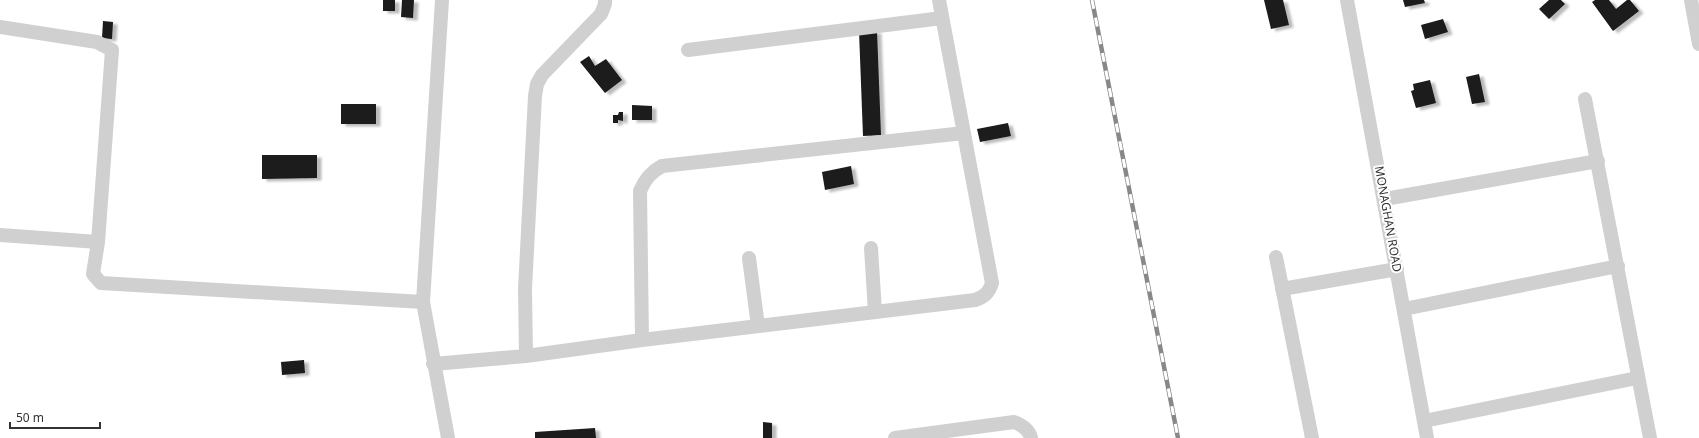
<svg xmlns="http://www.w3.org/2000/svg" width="1699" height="438" viewBox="0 0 1699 438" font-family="'Noto Sans',sans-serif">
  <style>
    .building { fill: #1a1a1a; filter: url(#shadow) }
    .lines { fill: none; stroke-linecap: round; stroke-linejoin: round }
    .minor { stroke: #d0d0d0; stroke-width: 14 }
    .rail-casing { stroke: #888; stroke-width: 4.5 }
    .rail { stroke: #fff; stroke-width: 3; stroke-dasharray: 9; stroke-linecap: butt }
    .labels { text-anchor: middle; stroke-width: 4; stroke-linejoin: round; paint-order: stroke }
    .street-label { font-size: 12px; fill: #333; stroke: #fff }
  </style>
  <defs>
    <filter id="shadow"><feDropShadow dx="4.5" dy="2.5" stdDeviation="1" flood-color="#0004"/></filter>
  </defs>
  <rect width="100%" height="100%" fill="#fff"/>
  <path class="building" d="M383,0H395V11H383Z
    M402,0H414L413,18L401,17Z
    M1264,0H1283L1289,25L1271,29Z
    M1403,0H1424L1425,3L1405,7Z
    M1549,0H1561L1565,4L1549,19L1539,9Z
    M1595,0H1609L1616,9L1627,0H1630L1639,11L1613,31L1592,2Z
    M1443,19L1448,32L1425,39L1421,25Z
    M103,21L113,22L112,39L102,38Z
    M859,31H877L881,135L863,136Z
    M589,56L595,66L606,59L622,80L605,93L580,62Z
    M1479,74L1485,102L1472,104L1466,77Z
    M1430,80L1436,103L1416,108L1411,91L1414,90L1413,84Z
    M341,104H376V124H341Z
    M632,105L652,106V120H632Z
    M619,112H623V121L618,120V123H613V115H618Z
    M1008,123L1011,136L980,142L977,129Z
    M262,155H317V178L262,179Z
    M851,166L854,184L825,190L822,172Z
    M304,360L305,373L282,375L281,362Z
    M763,422L772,423V438H763Z
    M595,428L596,438H535V432Z"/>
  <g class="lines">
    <path class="minor" d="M442,0L423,302L448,438
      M1347,0L1427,438
      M1691,0L1699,44
      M0,27L97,42L112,50L98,242L93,274L101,283L423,302
      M688,50L942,18
      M1585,99L1650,438
      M1385,199L1598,161
      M0,235L98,242
      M871,248L875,312
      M1276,257L1312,438
      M749,258L758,326
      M1282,289L1397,269
      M1404,309L1618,266
      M642,340L640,191C645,179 651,172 662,166L964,133
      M526,356L525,289L535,96L537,84L542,75L601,14L605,4V0
      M433,364L526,356L642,340L975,300C984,297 989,293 992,283L939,0
      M1424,421L1637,378
      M895,438L1014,422C1022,425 1029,429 1031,438"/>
    <g class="rail-casing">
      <path id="rail" d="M1092,0L1178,438"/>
    </g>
    <use href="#rail" class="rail"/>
  </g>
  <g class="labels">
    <g class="street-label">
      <text transform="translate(1388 219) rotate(80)" y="4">MONAGHAN ROAD</text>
    </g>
  </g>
  <path d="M10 422v6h90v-6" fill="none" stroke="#333333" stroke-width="2"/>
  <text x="16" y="422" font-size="12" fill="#333333" stroke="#ffffff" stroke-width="3" paint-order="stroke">50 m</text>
</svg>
